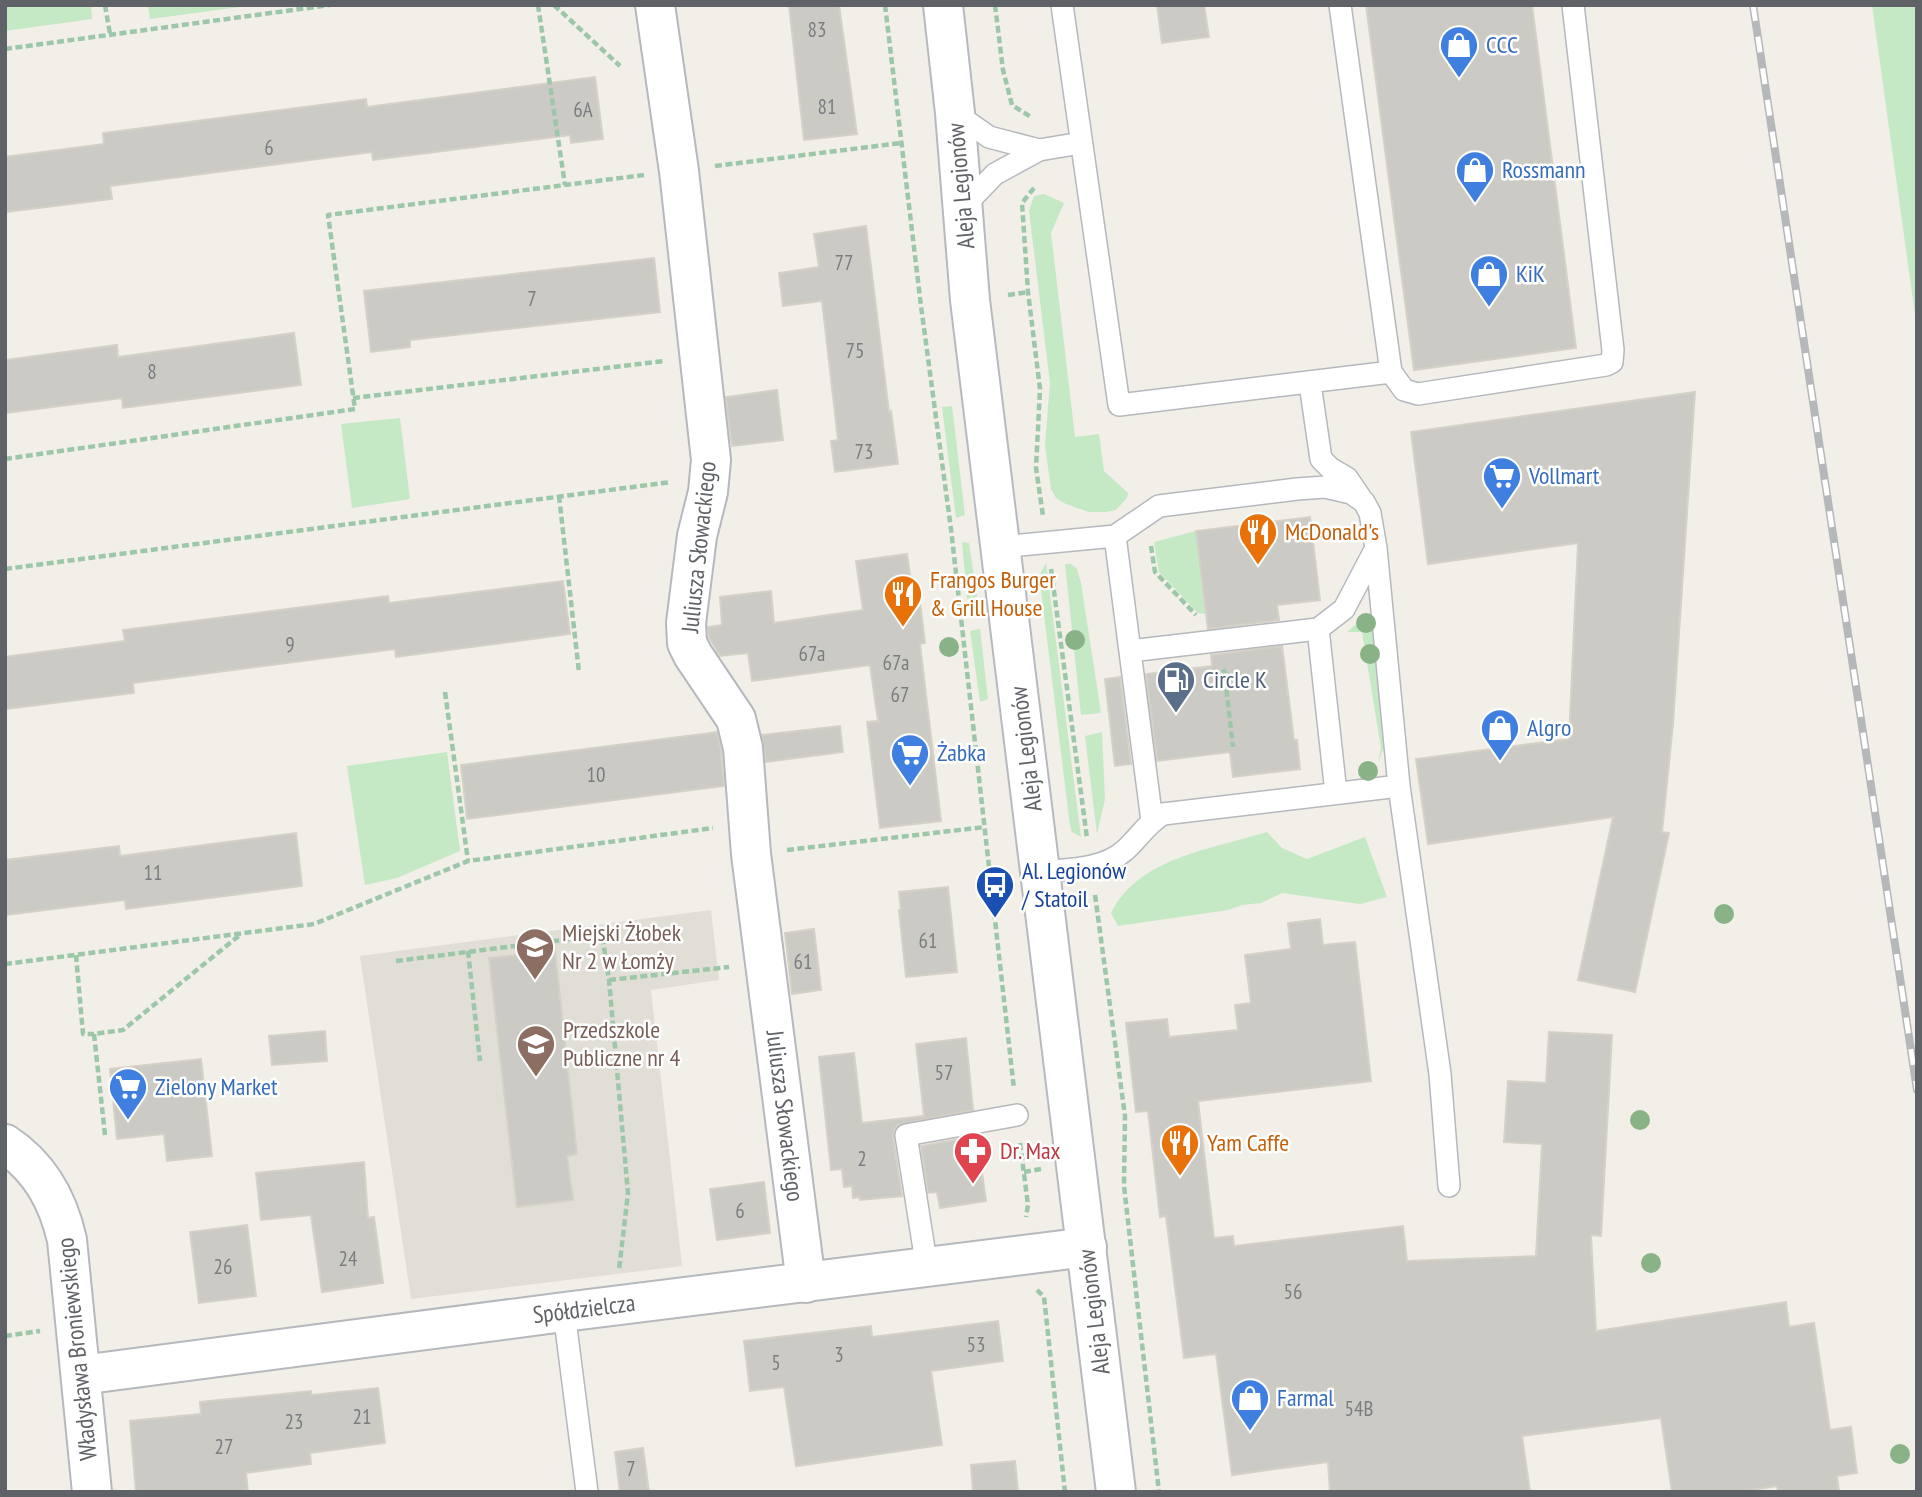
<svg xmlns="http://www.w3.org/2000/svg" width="1922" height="1497" viewBox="0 0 1922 1497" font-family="'PT Sans Narrow',sans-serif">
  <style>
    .education { fill: #e1ded6 }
    .green { fill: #c5e8c5 }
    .building { fill: #cccac5; stroke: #d6d1c6; stroke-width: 2 }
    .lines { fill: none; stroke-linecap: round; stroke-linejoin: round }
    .service-casing { stroke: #b5b8bc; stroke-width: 24 }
    .minor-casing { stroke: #b5b8bc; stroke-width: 42 }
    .secondary-casing { stroke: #b6babf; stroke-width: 42 }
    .path { stroke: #9cc7a9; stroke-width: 4.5; stroke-dasharray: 7 3.5; stroke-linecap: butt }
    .service { stroke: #fff; stroke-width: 21 }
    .minor { stroke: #fff; stroke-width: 38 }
    .secondary { stroke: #fff; stroke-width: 38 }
    .rail-casing { stroke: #b6b7b8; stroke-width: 8 }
    .rail { stroke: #fff; stroke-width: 5; stroke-dasharray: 16; stroke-linecap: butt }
    .tree { fill: #89b387 }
    .labels { text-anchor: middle; stroke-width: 5; stroke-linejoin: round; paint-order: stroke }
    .number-label { font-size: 21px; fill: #7a7d7f }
    .shop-label { font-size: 24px; fill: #366cbe; stroke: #fff; text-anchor: start }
    .street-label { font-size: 24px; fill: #5f6368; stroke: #fff }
    .food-label { font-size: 24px; fill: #c56008; stroke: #fff; text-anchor: start }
    .service-label { font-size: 24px; fill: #4e5e75; stroke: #fff; text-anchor: start }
    .transit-label { font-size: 24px; fill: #164399; stroke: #fff; text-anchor: start }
    .education-label { font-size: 24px; fill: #785e54; stroke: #fff; text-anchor: start }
    .health-label { font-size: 24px; fill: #be3a42; stroke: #fff; text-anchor: start }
  </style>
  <rect width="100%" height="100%" fill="#f1efe8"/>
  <path class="education" d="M711,910L719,980L651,990L682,1266L411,1299L360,956Z"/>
  <path class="green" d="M5,5H91L92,19L5,31Z
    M148,5H255L150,19Z
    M1872,5H1917V329Z
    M1044,194L1064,203L1051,233L1075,437L1099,434L1104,471L1128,493L1127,498L1116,510L1106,512H1089L1066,504L1056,498L1051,489L1045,446L1050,383L1029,211L1034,196Z
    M952,406L965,515L956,518L942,407Z
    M400,418L410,499L352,508L341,424Z
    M1196,531L1206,614L1198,613L1159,572L1154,542Z
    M962,542L969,543L977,597L967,599Z
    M1046,563L1081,837L1072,832L1070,826L1040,582L1041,572Z
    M1065,564H1071L1077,569L1081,583L1101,713L1081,715Z
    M1367,615L1371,616L1374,621L1385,745L1378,762L1381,748L1362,632H1347Z
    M980,629L988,699L980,702L970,631Z
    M1102,732L1105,799L1097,834L1085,736Z
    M447,752L460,851L397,878L365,885L347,766Z
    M1267,832L1282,848L1307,859L1365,837L1387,897L1360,904L1282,893L1261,903L1242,905L1228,910L1118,926L1111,913C1139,857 1213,849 1267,832Z"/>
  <path class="building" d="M789,5H839L857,134L804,140Z
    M1157,5H1204L1209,37L1162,43Z
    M1366,5H1532L1576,348L1414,370Z
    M595,77L603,139L571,143L570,135L373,160L372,152L110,186L112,199L5,212V157L104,144L103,133L366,99L367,107Z
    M866,226L889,412L891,411L898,464L835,472L831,441L838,440L822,301L783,306L779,273L819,267L814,234Z
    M654,258L660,312L410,340V347L371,352L364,291Z
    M294,333L301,385L123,408L122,398L5,413V360L117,345L118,357Z
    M777,390L783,440L732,446L726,397Z
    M1695,392L1673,724L1662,832L1669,833L1635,992L1578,980L1613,817L1428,844L1416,759L1569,739L1578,543L1428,564L1411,432Z
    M1310,517L1320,600L1277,605L1279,620L1208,629L1196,531Z
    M907,554L914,603H920L925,643L920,644L941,821L880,828L867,722L878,721L870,665L752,681L748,653L720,656L709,637L708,627L722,625L720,597L771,591L774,623L863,610L856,561Z
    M563,581L570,634L396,657L395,649L133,683L134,693L5,709V657L125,641L123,630L388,596L389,603Z
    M1282,646L1294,740H1297L1300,769L1233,777L1230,752L1157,761L1146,674L1212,666L1211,655Z
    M1120,677L1131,764L1115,766L1105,679Z
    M840,726L843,752L766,762L762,735Z
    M717,732L721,751L724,786L467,819L461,765Z
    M296,833L302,886L126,909L125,900L5,915V860L119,846L120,856Z
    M948,887L957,972L906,977L899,910H901L899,892Z
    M1320,919L1323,945L1355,942L1371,1081L1198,1101L1214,1238L1233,1236L1234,1246L1403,1226L1407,1261L1536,1256L1542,1144L1504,1142L1508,1081L1546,1083L1549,1032L1612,1035L1601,1236L1591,1235L1596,1331L1786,1302L1789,1327L1814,1323L1830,1430L1851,1427L1857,1473L1837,1476L1839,1492H1778L1777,1486L1740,1492H1672L1661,1418L1522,1436L1530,1492H1330L1328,1462L1232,1475L1216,1354L1184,1358L1166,1216L1160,1217L1148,1111L1136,1112L1126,1023L1167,1019L1169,1037L1238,1030L1235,1005L1251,1003L1245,955L1291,949L1288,923Z
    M814,929L821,990L792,994L785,933Z
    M555,951L577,1154L567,1156L573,1200L517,1207L489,958Z
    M325,1031L327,1061L272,1065L269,1036Z
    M966,1038L973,1110L898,1125L894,1130L893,1137L902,1196L860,1200L859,1197L853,1198L852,1186L844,1187L842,1169L831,1170L819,1057L854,1053L862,1123L924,1116L916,1044Z
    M201,1059L212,1156L167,1161L164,1134L117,1139L110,1069Z
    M977,1136L986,1201L940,1208L937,1192L928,1193L921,1146Z
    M364,1162L368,1218L374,1217L383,1283L322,1292L311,1215L261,1220L256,1173Z
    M764,1182L770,1233L717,1240L710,1189Z
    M247,1225L256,1296L199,1303L190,1232Z
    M998,1321L1003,1361L931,1371L942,1445L796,1466L784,1387L750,1391L744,1341L871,1326L872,1337Z
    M378,1388L385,1443L310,1453L311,1464L246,1473L248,1492H136L130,1421L201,1414L200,1402L311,1391V1395Z
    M643,1448L649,1492H620L615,1452Z
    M1015,1461L1018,1492H973L971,1465Z"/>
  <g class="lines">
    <g class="service-casing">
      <path id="service" d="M1062,5L1119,405L1391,372
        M1340,5L1391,372L1404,390L1418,394L1606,365L1612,362L1613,350L1573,5
        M955,113L989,137L1039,150
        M963,207L995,174L1039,150L1081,143
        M1310,384L1321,459L1330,468L1347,478L1360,497
        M1115,536L1152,821
        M1001,547L1115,536L1159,506L1297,489L1325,487L1351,493L1364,502L1370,513L1376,548L1399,786L1440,1074L1449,1186
        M1318,629L1336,793
        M1130,651L1318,629L1344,609L1376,548
        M1040,872C1067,869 1103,870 1124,851C1138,839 1147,823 1163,814L1399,786
        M927,1268L906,1135L1017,1115
        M564,1312L587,1492"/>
    </g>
    <g class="minor-casing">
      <path id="minor" d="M655,5L679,171L711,460L708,492L697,536L686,623L687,643L693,655L736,719L743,748L751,854L806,1283
        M5,1144C40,1167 58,1200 67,1240L92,1492
        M81,1375L564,1312L1087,1247"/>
    </g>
    <g class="secondary-casing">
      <path id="secondary" d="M943,5L955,113L970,300L1116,1492"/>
    </g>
    <path class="path" d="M105,5L110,34
      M538,5L565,185
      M554,5L620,66
      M885,5L921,306L951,529L1014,1089
      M995,5L1003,70L1012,105L1031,117
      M5,49L330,5
      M715,166L901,143
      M1034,188L1022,203L1028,292L1040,389L1036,468L1043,516
      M1008,295L1028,292
      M353,398L664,361
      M5,459L355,409L328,215L644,175
      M559,496L579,672
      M1151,546L1155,572L1196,615
      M5,569L671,482
      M1051,569L1087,838
      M1224,669L1233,747
      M445,692L468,861
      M787,850L985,827
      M1095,895L1125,1116L1124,1186L1159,1492
      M468,951L480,1061
      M76,955L83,1034H94
      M396,961L602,935L609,980L628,1193L619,1270
      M5,964L314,924L468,861L713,828
      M609,980L729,967
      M105,1135L94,1034L123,1030L241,934
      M1020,1143L1028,1205L1026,1217
      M1024,1172L1041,1169
      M1037,1290L1044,1297L1065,1492
      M5,1336L40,1331"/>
    <use href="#service" class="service"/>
    <use href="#minor" class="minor"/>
    <use href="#secondary" class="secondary"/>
    <g class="rail-casing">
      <path id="rail" d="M1753,5L1917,1090"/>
    </g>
    <use href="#rail" class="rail"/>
  </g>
  <g class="tree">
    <circle cx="1366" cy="623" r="10"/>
    <circle cx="1075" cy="640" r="10"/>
    <circle cx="949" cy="647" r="10"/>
    <circle cx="1370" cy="654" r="10"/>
    <circle cx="1368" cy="771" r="10"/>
    <circle cx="1724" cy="914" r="10"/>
    <circle cx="1640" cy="1120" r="10"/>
    <circle cx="1651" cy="1263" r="10"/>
    <circle cx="1900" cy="1454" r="10"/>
  </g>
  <defs>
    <g id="shop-pin" transform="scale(2.0125)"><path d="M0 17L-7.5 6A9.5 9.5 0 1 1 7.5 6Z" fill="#3f7fe0" stroke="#fff"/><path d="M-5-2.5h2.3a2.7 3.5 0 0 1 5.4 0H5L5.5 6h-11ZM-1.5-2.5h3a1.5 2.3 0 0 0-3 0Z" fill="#fff"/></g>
    <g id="supermarket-pin" transform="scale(2.0125)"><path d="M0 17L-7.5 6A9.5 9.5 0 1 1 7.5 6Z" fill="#3f7fe0" stroke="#fff"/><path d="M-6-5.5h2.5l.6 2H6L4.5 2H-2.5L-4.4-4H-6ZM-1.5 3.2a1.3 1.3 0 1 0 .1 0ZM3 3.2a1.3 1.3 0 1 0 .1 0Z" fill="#fff"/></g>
    <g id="restaurant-pin" transform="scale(2.0125)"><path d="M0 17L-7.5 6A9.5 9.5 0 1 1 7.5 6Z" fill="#e8710a" stroke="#fff"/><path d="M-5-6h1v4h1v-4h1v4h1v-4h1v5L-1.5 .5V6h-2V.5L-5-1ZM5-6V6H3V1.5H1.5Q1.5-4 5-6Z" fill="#fff"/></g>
    <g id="fuel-pin" transform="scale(2.0125)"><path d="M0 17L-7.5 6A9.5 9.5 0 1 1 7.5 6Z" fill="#5c6f8a" stroke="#fff"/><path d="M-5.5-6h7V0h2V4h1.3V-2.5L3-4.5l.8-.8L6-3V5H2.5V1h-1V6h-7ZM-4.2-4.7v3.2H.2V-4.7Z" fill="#fff"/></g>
    <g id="bus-pin" transform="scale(2.0125)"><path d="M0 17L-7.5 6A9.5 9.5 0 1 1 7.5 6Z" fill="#1a4fb4" stroke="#fff"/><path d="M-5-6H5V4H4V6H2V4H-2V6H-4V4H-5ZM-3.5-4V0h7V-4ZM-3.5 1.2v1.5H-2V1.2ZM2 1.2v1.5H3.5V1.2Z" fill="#fff"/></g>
    <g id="school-pin" transform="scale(2.0125)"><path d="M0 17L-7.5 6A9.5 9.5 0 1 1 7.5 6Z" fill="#8d6e63" stroke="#fff"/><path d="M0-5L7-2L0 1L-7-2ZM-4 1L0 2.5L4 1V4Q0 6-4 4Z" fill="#fff"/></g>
    <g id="pharmacy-pin" transform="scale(2.0125)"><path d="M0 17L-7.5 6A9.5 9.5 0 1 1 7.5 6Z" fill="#e0444e" stroke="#fff"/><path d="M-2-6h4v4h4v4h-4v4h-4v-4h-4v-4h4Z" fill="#fff"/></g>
  </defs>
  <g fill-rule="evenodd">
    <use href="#shop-pin" x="1459" y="45"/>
    <use href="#shop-pin" x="1475" y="170"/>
    <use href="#shop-pin" x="1489" y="274"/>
    <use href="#supermarket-pin" x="1502" y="476"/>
    <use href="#restaurant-pin" x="1258" y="532"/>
    <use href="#restaurant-pin" x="903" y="594"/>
    <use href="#fuel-pin" x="1176" y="680"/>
    <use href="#shop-pin" x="1500" y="728"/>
    <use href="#supermarket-pin" x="910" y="753"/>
    <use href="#bus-pin" x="995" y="885"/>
    <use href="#school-pin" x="535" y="947"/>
    <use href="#school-pin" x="536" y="1044"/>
    <use href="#supermarket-pin" x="128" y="1087"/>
    <use href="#restaurant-pin" x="1180" y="1143"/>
    <use href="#pharmacy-pin" x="973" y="1151"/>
    <use href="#shop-pin" x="1250" y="1398"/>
  </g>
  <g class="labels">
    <g class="number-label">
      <text x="817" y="37">83</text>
      <text x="827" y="114">81</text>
      <text x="583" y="117">6A</text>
      <text x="269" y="155">6</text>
      <text x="844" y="270">77</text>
      <text x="532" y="306">7</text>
      <text x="855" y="358">75</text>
      <text x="152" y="379">8</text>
      <text x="864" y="459">73</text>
      <text x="290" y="652">9</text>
      <text x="812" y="661">67a</text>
      <text x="896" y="670">67a</text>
      <text x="900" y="702">67</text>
      <text x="596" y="782">10</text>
      <text x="153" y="880">11</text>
      <text x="928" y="948">61</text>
      <text x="803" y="969">61</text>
      <text x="944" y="1080">57</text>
      <text x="862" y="1166">2</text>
      <text x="740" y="1218">6</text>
      <text x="348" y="1266">24</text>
      <text x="223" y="1274">26</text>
      <text x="1293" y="1299">56</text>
      <text x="976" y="1352">53</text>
      <text x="839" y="1362">3</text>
      <text x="776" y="1370">5</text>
      <text x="1359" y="1416">54B</text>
      <text x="362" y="1424">21</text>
      <text x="294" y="1429">23</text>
      <text x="224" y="1454">27</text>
      <text x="631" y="1476">7</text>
    </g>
    <g class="shop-label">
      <text x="1486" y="53">CCC</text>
      <text x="1502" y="178">Rossmann</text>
      <text x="1516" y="282">KiK</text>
      <text x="1529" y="484">Vollmart</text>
      <text x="1527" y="736">Algro</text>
      <text x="937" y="761">Żabka</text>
      <text x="155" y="1095">Zielony Market</text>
      <text x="1277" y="1406">Farmal</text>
    </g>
    <g class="street-label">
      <text transform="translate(961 186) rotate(-95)" y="8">Aleja Legionów</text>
      <text transform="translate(699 547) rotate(-84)" y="8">Juliusza Słowackiego</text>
      <text transform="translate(1026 749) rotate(-97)" y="8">Aleja Legionów</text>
      <text transform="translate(785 1116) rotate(83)" y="8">Juliusza Słowackiego</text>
      <text transform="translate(584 1309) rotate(-7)" y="8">Spółdzielcza</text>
      <text transform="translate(1094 1312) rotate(-97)" y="8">Aleja Legionów</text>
      <text transform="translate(77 1349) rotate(-96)" y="8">Władysława Broniewskiego</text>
    </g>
    <g class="food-label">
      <text x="1285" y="540">McDonald's</text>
      <text x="930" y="588">Frangos Burger<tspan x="930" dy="28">&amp; Grill House</tspan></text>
      <text x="1207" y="1151">Yam Caffe</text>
    </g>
    <g class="service-label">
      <text x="1203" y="688">Circle K</text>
    </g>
    <g class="transit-label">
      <text x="1022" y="879">Al. Legionów<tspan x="1022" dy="28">/ Statoil</tspan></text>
    </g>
    <g class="education-label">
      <text x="562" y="941">Miejski Żłobek<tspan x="562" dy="28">Nr 2 w Łomży</tspan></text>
      <text x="563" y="1038">Przedszkole<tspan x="563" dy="28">Publiczne nr 4</tspan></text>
    </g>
    <g class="health-label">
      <text x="1000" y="1159">Dr. Max</text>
    </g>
  </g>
  <rect width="1922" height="1497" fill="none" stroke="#5f6368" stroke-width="14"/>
</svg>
